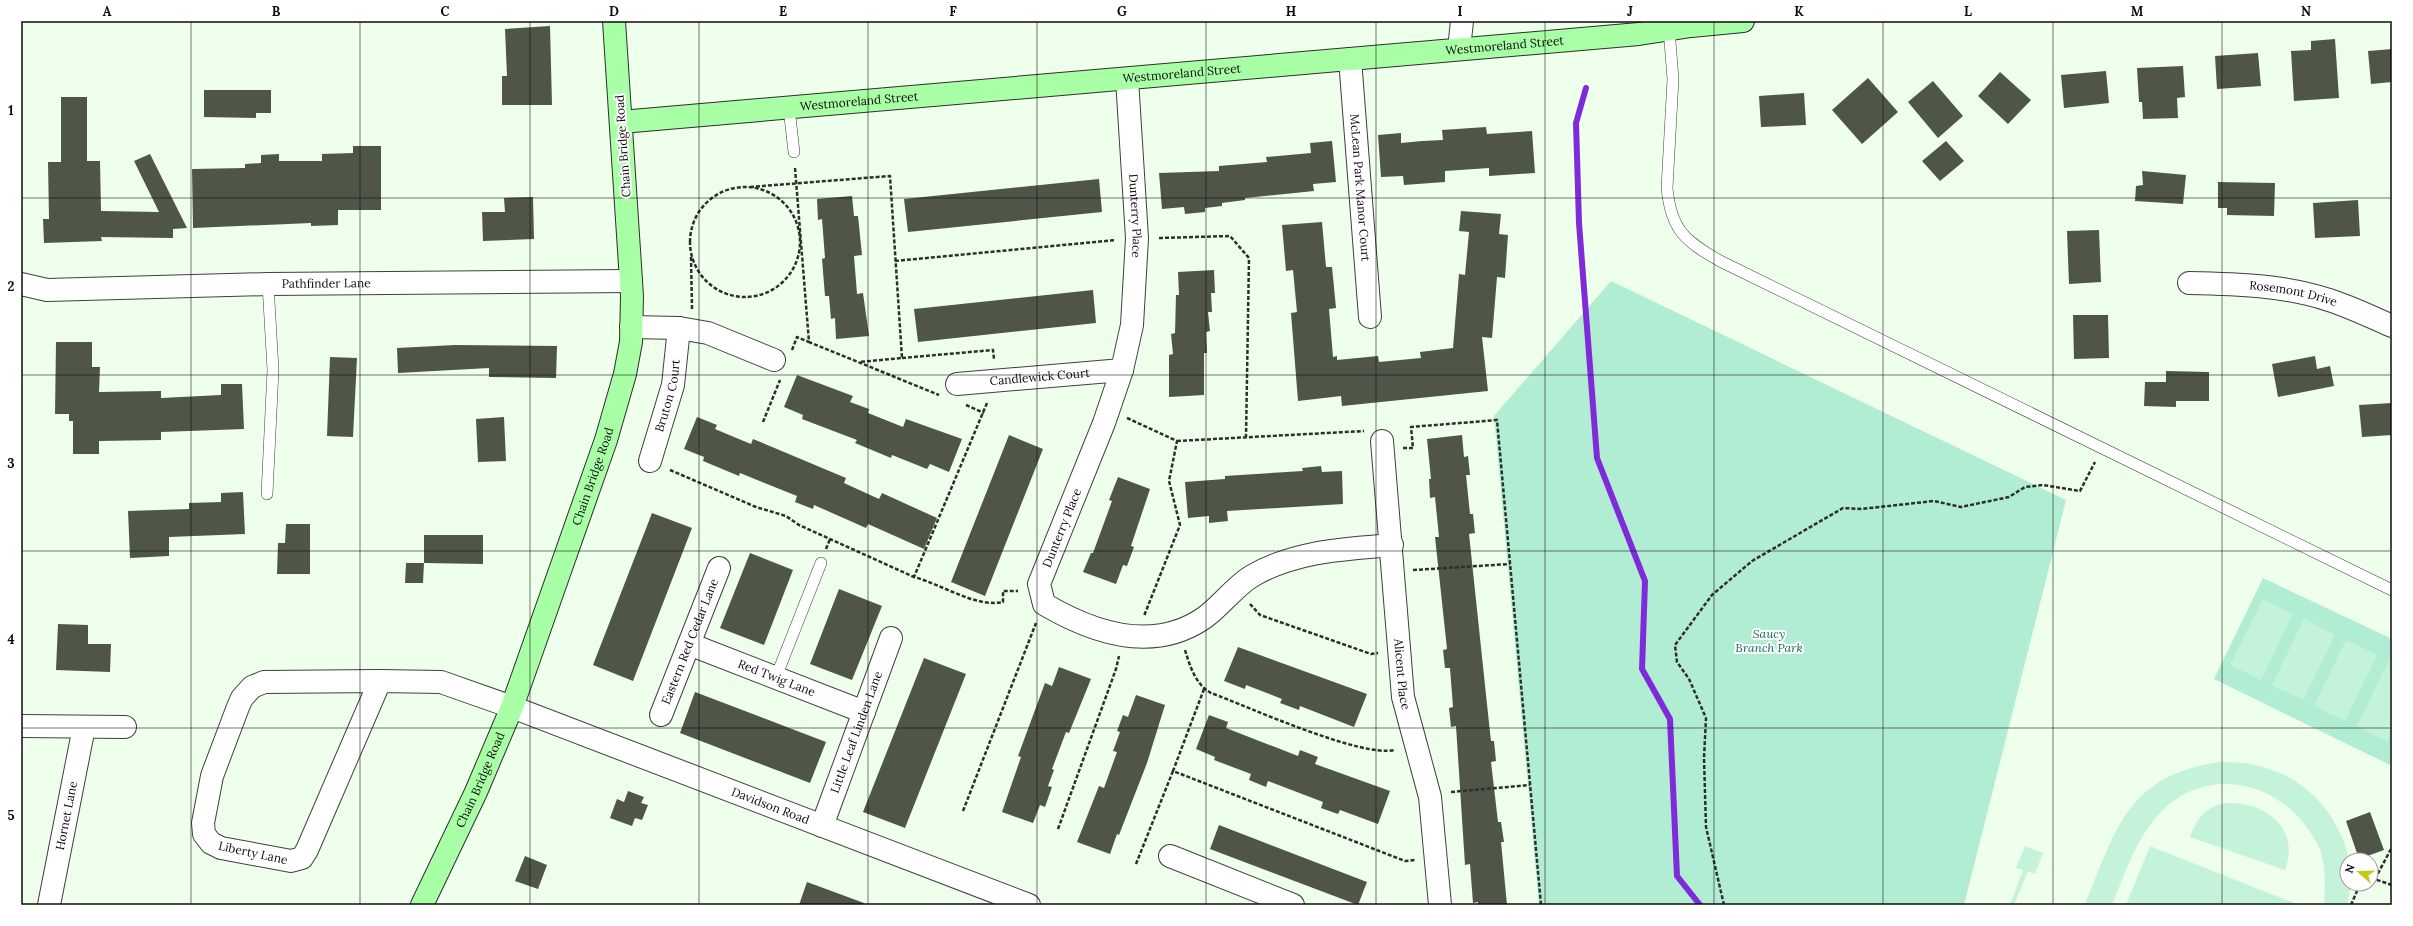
<svg xmlns="http://www.w3.org/2000/svg" width="2413" height="926" viewBox="0 0 2413 926" font-family="Lora,serif">
  <style>
    .green { fill: #b1edd3 }
    .pitch { fill: #c4f3d9 }
    .lines { fill: none; stroke-linecap: round; stroke-linejoin: round }
    .stream { stroke: #802bda; stroke-width: 6 }
    .building { fill: #4f5648 }
    .lane-casing { stroke: #3f3f3f; stroke-width: 12 }
    .street-casing { stroke: #3f3f3f; stroke-width: 24 }
    .secondary-casing { stroke: #2e2e2e; stroke-width: 24 }
    .path { stroke: #2e2e2e; stroke-width: 2.5; stroke-dasharray: 4 2; stroke-linecap: butt }
    .lane { stroke: #fff; stroke-width: 11 }
    .street { stroke: #fff; stroke-width: 22 }
    .secondary { stroke: #a9ffa6; stroke-width: 22 }
    .grid { fill: none; stroke: #0c0c0c; stroke-width: 1; stroke-opacity: 0.55 }
    .labels { text-anchor: middle; stroke-width: 4; stroke-linejoin: round; paint-order: stroke }
    .street-label { font-size: 12px; fill: #0c0c0c; stroke: #fff }
    .park-label { font-size: 12px; font-style: italic; fill: #176a60; stroke: #fff }
    .neatline { fill: none; stroke: #0c0c0c; stroke-width: 1.5 }
    .grid-label { font-size: 13px; text-anchor: middle; font-weight: bold; fill: #0c0c0c }
  </style>
  <rect width="100%" height="100%" fill="#eeffeb"/>
  <path class="green" d="M1611,281L2066,500L1964,905H1539L1494,416Z
    M2263,578L2392,639V766L2214,679Z"/>
  <path class="pitch" d="M2263,599L2293,614L2261,680L2230,665Z
    M2304,619L2335,635L2303,700L2272,685Z
    M2346,640L2377,655L2345,721L2314,706Z
    M2389,660L2392,662V731L2387,741L2357,726Z
    M2220,762C2270,760 2316,784 2338,829C2342,837 2348,849 2348,858C2348,864 2347,876 2347,884H2351L2347,905H2324C2325,889 2326,872 2322,857C2320,846 2312,834 2305,825C2273,782 2210,768 2167,806C2138,832 2127,869 2112,905H2085C2116,828 2128,775 2220,762Z
    M2225,803C2264,801 2301,827 2285,870L2190,837C2197,818 2205,808 2225,803Z
    M2025,846L2043,853L2035,874L2028,871L2014,905H2010L2023,870L2016,868Z
    M2150,846L2299,905H2126Z"/>
  <g class="lines">
    <path class="stream" d="M1586,88L1576,123L1579,223L1597,458L1645,581L1642,669L1670,719L1677,876L1700,905"/>
  </g>
  <path class="building" d="M550,26L552,105H502V76H507L505,29Z
    M2335,39L2339,98L2294,101L2291,51L2311,50V41Z
    M2392,49V82L2371,84L2368,51Z
    M2258,53L2261,86L2217,89L2215,56Z
    M2183,66L2185,97L2177,98L2178,118L2143,119L2142,102H2139L2137,68Z
    M2106,71L2109,103L2064,108L2061,75Z
    M2000,72L2031,100L2008,124L1978,96Z
    M1868,78L1898,112L1862,144L1832,110Z
    M1933,81L1963,116L1938,138L1908,102Z
    M204,90H271V113H256V118L204,117Z
    M1804,93L1806,125L1761,127L1759,96Z
    M61,97H87V161H100L101,211L159,212L134,161L150,154L187,228L173,229V238L101,237L102,241L44,243L43,219H49L48,162H61Z
    M1486,127L1487,134L1532,131L1535,173L1489,176V168L1445,171V182L1404,185L1403,176L1381,177L1378,135L1401,133V143L1422,141L1443,140L1442,130Z
    M1332,141L1336,182L1313,184L1314,191L1245,198V200L1222,203V206L1205,208V212L1185,214L1184,207L1162,209L1159,173L1219,171V166L1267,162L1266,157L1311,153L1310,143Z
    M1946,141L1964,161L1940,181L1922,161Z
    M353,146H381V210H338V225L311,226V223L193,228L192,169L245,168V164L261,163V155L279,154V161H322V154L353,153Z
    M2142,171L2186,175L2183,204L2135,201L2136,186L2143,185Z
    M1099,179L1102,212L908,232L904,199Z
    M2218,182L2275,183L2274,216L2227,215V208H2218Z
    M852,196L854,216H858L862,255L854,256L857,294L863,293L869,336L836,339L835,318L831,319L829,296H825L822,259L825,258L822,219L818,220L817,199Z
    M533,197L534,239L483,241L482,212H505L504,198Z
    M2358,200L2360,236L2315,238L2313,203Z
    M1461,211L1501,214L1499,234L1508,235L1505,278L1497,277L1492,338L1482,337L1488,391L1342,406L1341,396L1298,401L1291,313L1297,312L1293,270L1286,271L1282,225L1322,222L1326,267H1332L1336,308L1329,309L1333,357L1337,356V360L1378,356L1379,362L1421,358L1420,352L1453,348L1459,274L1465,275L1469,232L1459,231Z
    M2099,230L2101,282L2069,284L2067,231Z
    M1214,270L1215,293H1211L1212,312H1208L1210,331L1206,332L1207,353H1204V395L1169,397V355L1173,354L1171,334L1175,333L1176,295H1179L1178,272Z
    M1093,290L1096,323L918,342L914,309Z
    M2073,315H2108L2109,358L2074,359Z
    M56,342H92V367H100L99,392L161,391V398L221,395V384H242L244,429L161,432V440L99,441V454H73V421H69V414H55Z
    M455,345L557,346L556,378L489,377V368L398,373L397,348Z
    M2315,356L2317,369L2330,366L2334,386L2278,397L2272,364Z
    M330,357L357,358L353,437L327,436Z
    M2166,371L2209,372V401H2176V407L2144,406L2145,382H2166Z
    M797,375L853,396L850,402L869,409L868,413L903,427L906,419L962,439L949,472L930,464L927,469L892,455L891,458L855,443L857,440L802,419L803,415L784,407Z
    M2392,403V435L2362,437L2359,405Z
    M504,417L506,461L478,462L476,419Z
    M697,417L717,425L715,429L734,437L751,444L753,439L846,478L844,483L879,499L882,493L937,518L924,549L868,524L866,528L814,505L813,509L795,502L797,496L740,473L739,476L703,461L704,457L684,449Z
    M1009,435L1043,449L985,596L951,582Z
    M1462,435L1464,457L1468,456L1470,475H1466L1470,514H1473L1475,533L1469,534L1489,723L1491,741H1494L1496,761L1491,762L1498,822H1501L1504,842H1501L1507,905H1478V902L1473,903L1470,864L1465,865L1456,726L1451,727L1449,708L1453,707L1450,668H1445L1443,650L1447,649L1435,537H1439L1435,497L1430,498L1429,479H1431L1427,439Z
    M1321,466L1322,472L1342,471L1343,504L1227,511L1228,521L1209,523V516L1188,518L1185,482L1225,479V476L1303,471L1302,468Z
    M1118,477L1150,489L1131,546L1134,547L1127,566L1123,565L1116,584L1083,572L1091,553H1093L1112,501L1109,500Z
    M243,492L245,534L169,537V556L130,558L128,511L189,509V503L221,502V493Z
    M652,513L692,528L633,681L593,665Z
    M286,524H310V574H277L278,543H285Z
    M424,535H483V564L424,563Z
    M750,553L793,570L764,645L720,628Z
    M406,563H424L423,583H405Z
    M839,589L882,606L852,680L810,664Z
    M58,624L88,625V644H111L110,672L56,670Z
    M1238,647L1367,694L1354,727L1300,706L1299,710L1280,703L1282,699L1246,685L1245,689L1224,681Z
    M924,658L966,674L905,828L863,812Z
    M1059,667L1091,679L1069,733L1066,732L1052,769L1054,770L1048,786L1052,787L1045,807L1040,805L1033,823L1002,812L1021,757L1018,756L1045,683L1052,686Z
    M695,692L826,742L810,783L680,733Z
    M1136,695L1165,705L1147,763L1119,835L1117,834L1110,854L1077,842L1099,786L1104,788L1117,752L1113,751L1120,732L1117,731L1123,715L1128,717Z
    M1209,715L1228,722L1226,728L1298,756L1300,750L1318,757L1315,764L1390,791L1378,824L1340,810L1338,814L1321,808L1323,802L1268,781L1266,787L1249,780L1251,774L1214,760L1215,757L1196,749Z
    M628,791L644,797L641,803L648,805L642,820L635,818L632,826L610,818L617,799L624,802Z
    M2370,812L2384,850L2359,859L2346,821Z
    M1219,825L1367,882L1358,905L1210,849Z
    M525,856L547,865L538,889L515,881Z
    M807,882L864,903V905H799Z"/>
  <g class="lines">
    <g class="lane-casing">
      <path id="lane" d="M1669,29L1673,79L1667,188C1671,230 1685,241 1720,261L2392,590
        M789,108L794,152
        M267,494L273,370L268,284
        M776,677L821,563"/>
    </g>
    <g class="street-casing">
      <g id="street">
        <path d="M1459,49L1462,21"/>
        <path id="s1" d="M1350,59L1370,317"/>
        <path id="s2" d="M1127,79L1137,238L1132,325L1122,370L1104,423L1039,584L1044,604C1093,633 1153,653 1204,618C1221,606 1234,587 1252,576C1295,551 1344,549 1392,545"/>
        <path id="s3" d="M2189,283C2237,284 2283,285 2329,300C2351,307 2371,317 2392,326"/>
        <path id="s4" d="M21,284L47,290L268,284L631,281"/>
        <path d="M631,327L679,328L708,333L774,360"/>
        <path id="s5" d="M957,384L1122,370"/>
        <path id="s6" d="M1382,441L1403,697L1430,797L1440,905"/>
        <path id="s7" d="M650,461L673,385L679,328"/>
        <path id="s8" d="M689,644L864,712"/>
        <path id="s9" d="M380,681L307,850L302,858L291,861L221,848L211,843L204,834L203,823L212,776L238,707L242,698L252,687L264,682L380,681L441,682L512,707L1029,905"/>
        <path id="s10" d="M661,715L719,568"/>
        <path d="M21,726L125,727"/>
        <path id="s11" d="M822,826L891,638"/>
        <path d="M1170,856L1293,905"/>
        <path id="s12" d="M49,905L84,727"/>
      </g>
    </g>
    <g class="secondary-casing">
      <g id="secondary">
        <path id="s13" d="M621,122L1639,34L1691,26L1743,21"/>
        <path id="s14" d="M422,905L476,792L512,707L606,440L625,374L631,342L632,296L614,21"/>
      </g>
    </g>
    <path class="path" d="M795,168L809,342L939,395
      M750,187L890,176L902,358L859,362
      M690 242a55 55 0 1 1 110 0a55 55 0 1 1-110 0Z
      M1159,238L1230,236L1249,258L1246,437
      M691,257L692,309
      M895,261L1116,240
      M792,350L797,337L809,342
      M902,358L993,350L994,359
      M987,403L914,577C941,584 976,608 1003,602V591H1018
      M966,405L984,413
      M1127,418L1177,441L1169,481L1180,525L1144,616
      M763,422L780,380
      M1177,441L1364,431
      M1403,448H1413L1411,427L1497,420L1541,905
      M670,470L756,507L786,516L799,525L914,577
      M826,549L830,539
      M1413,570L1510,564
      M1250,604L1260,615L1371,654L1378,653
      M1185,650C1190,666 1195,684 1211,693C1249,707 1361,758 1395,750
      M1204,689L1173,771L1405,861L1415,860
      M1451,792L1530,785
      M963,811L1036,623
      M1058,829L1116,669L1119,656
      M1136,864L1173,771
      M2371,878L2392,885
      M2375,879L2392,847
      M1724,905L1706,827L1704,758L1706,718L1689,679L1677,662L1675,645L1712,595L1752,561L1843,508L1861,509L1934,501L1961,507L2009,497L2025,487L2043,485L2080,491L2095,462
      M2351,905L2360,884"/>
    <use href="#lane" class="lane"/>
    <use href="#street" class="street"/>
    <use href="#secondary" class="secondary"/>
  </g>
  <path class="grid" d="M191,21V905M360,21V905M530,21V905M699,21V905M868,21V905M1037,21V905M1206,21V905M1376,21V905M1545,21V905M1714,21V905M1883,21V905M2053,21V905M2222,21V905M21,198H2392M21,375H2392M21,551H2392M21,728H2392"/>
  <g class="labels">
    <g class="street-label">
      <text dy="4" stroke="none"><textPath href="#s13" startOffset="887">Westmoreland Street</textPath></text>
      <text dy="4" stroke="none"><textPath href="#s13" startOffset="563">Westmoreland Street</textPath></text>
      <text dy="4" stroke="none"><textPath href="#s13" startOffset="239">Westmoreland Street</textPath></text>
      <text transform="translate(623 146) rotate(-94)" y="4">Chain Bridge Road</text>
      <text dy="4" stroke="none"><textPath href="#s1" startOffset="129">McLean Park Manor Court</textPath></text>
      <text dy="4" stroke="none"><textPath href="#s2" startOffset="137">Dunterry Place</textPath></text>
      <text dy="4" stroke="none"><textPath href="#s4" startOffset="306">Pathfinder Lane</textPath></text>
      <text dy="4" stroke="none"><textPath href="#s3" startOffset="105">Rosemont Drive</textPath></text>
      <text dy="4" stroke="none"><textPath href="#s5" startOffset="83">Candlewick Court</textPath></text>
      <text dy="4" stroke="none"><textPath href="#s7" startOffset="68">Bruton Court</textPath></text>
      <text dy="4" stroke="none"><textPath href="#s14" startOffset="462">Chain Bridge Road</textPath></text>
      <text transform="translate(1062 528) rotate(-68)" y="4">Dunterry Place</text>
      <text dy="4" stroke="none"><textPath href="#s10" startOffset="79">Eastern Red Cedar Lane</textPath></text>
      <text dy="4" stroke="none"><textPath href="#s6" startOffset="234">Alicent Place</textPath></text>
      <text dy="4" stroke="none"><textPath href="#s8" startOffset="94">Red Twig Lane</textPath></text>
      <text dy="4" stroke="none"><textPath href="#s11" startOffset="100">Little Leaf Linden Lane</textPath></text>
      <text dy="4" stroke="none"><textPath href="#s14" startOffset="138">Chain Bridge Road</textPath></text>
      <text dy="4" stroke="none"><textPath href="#s9" startOffset="998">Davidson Road</textPath></text>
      <text dy="4" stroke="none"><textPath href="#s12" startOffset="91">Hornet Lane</textPath></text>
      <text transform="translate(253 853) rotate(12)" y="4">Liberty Lane</text>
    </g>
    <g class="park-label">
      <text x="1769" y="638">Saucy<tspan x="1769" dy="14">Branch Park</tspan></text>
    </g>
  </g>
  <rect width="2413" height="926" fill="none" stroke="#ffffff" stroke-width="44"/>
  <g transform="translate(2359 872) rotate(290)"><circle r="19" fill="#ffffff" stroke="#9e9e9e"/>
  <path d="M0-3L7 15L0 10L-7 15Z" fill="#c2c918"/>
  <text y="-6" font-size="11" font-weight="bold" text-anchor="middle" fill="#0c0c0c">N</text>
  </g>
  <rect x="22" y="22" width="2369" height="882" class="neatline"/>
  <g class="grid-label">
    <text x="107" y="16">A</text>
    <text x="276" y="16">B</text>
    <text x="445" y="16">C</text>
    <text x="614" y="16">D</text>
    <text x="783" y="16">E</text>
    <text x="953" y="16">F</text>
    <text x="1122" y="16">G</text>
    <text x="1291" y="16">H</text>
    <text x="1460" y="16">I</text>
    <text x="1630" y="16">J</text>
    <text x="1799" y="16">K</text>
    <text x="1968" y="16">L</text>
    <text x="2137" y="16">M</text>
    <text x="2306" y="16">N</text>
    <text x="11" y="115">1</text>
    <text x="11" y="291">2</text>
    <text x="11" y="468">3</text>
    <text x="11" y="644">4</text>
    <text x="11" y="820">5</text>
  </g>
</svg>
